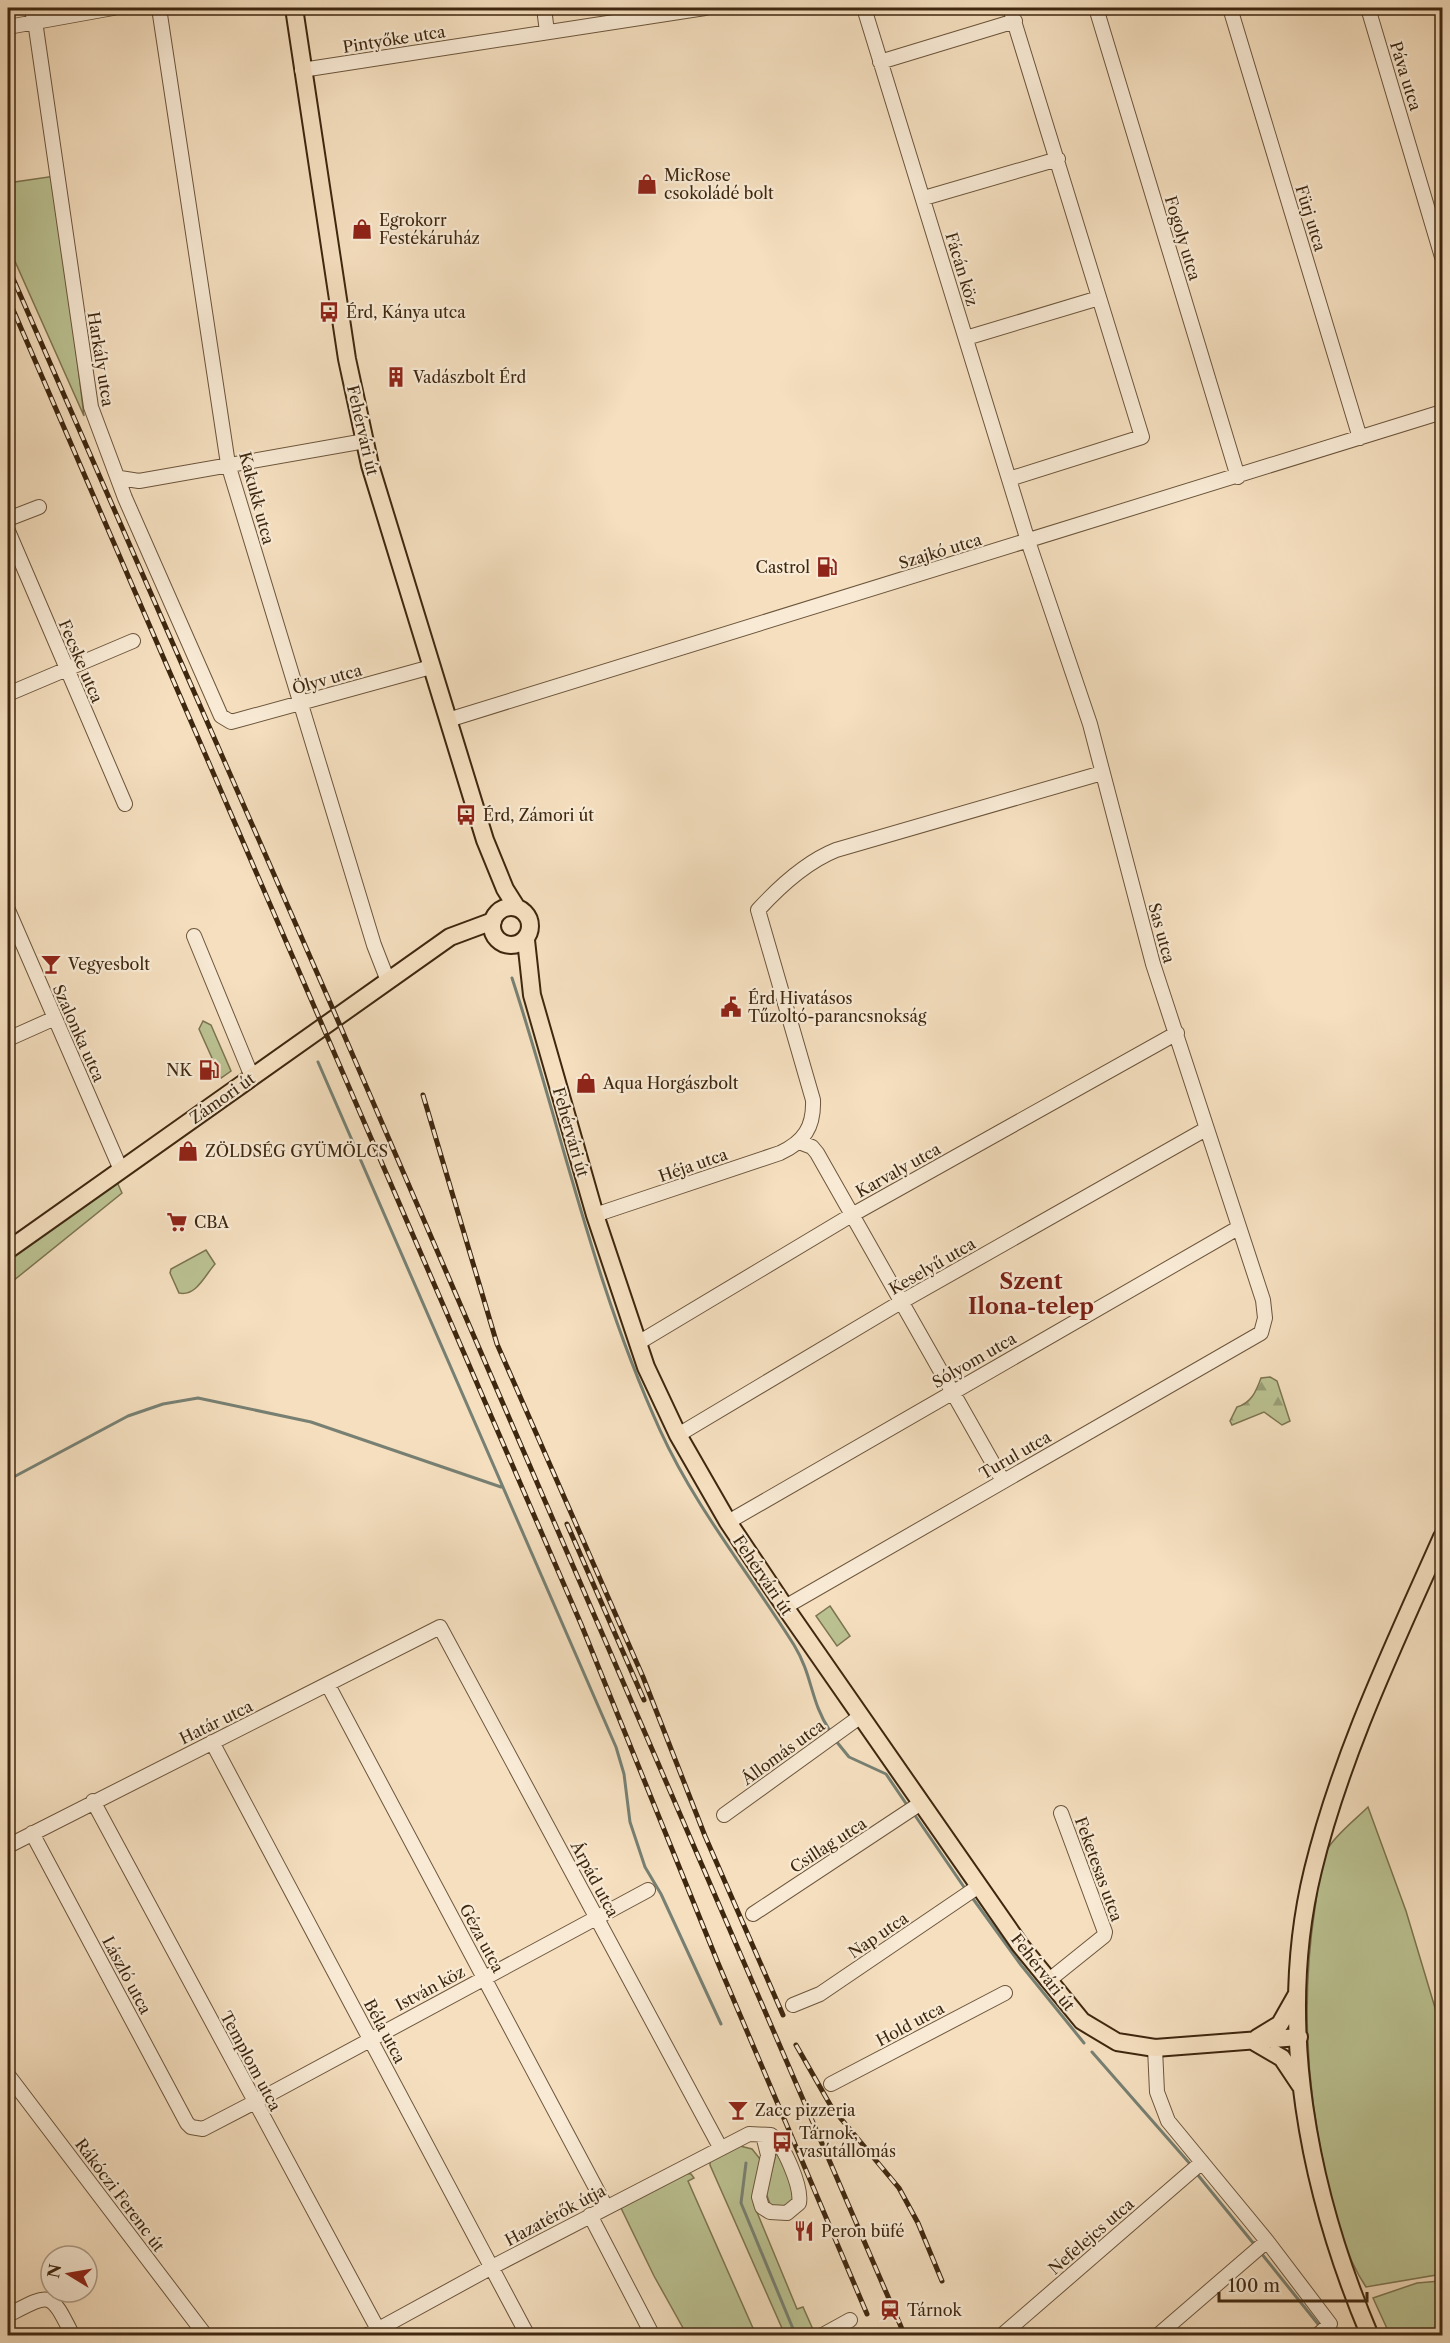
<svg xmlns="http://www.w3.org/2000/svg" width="1450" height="2343" viewBox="0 0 1450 2343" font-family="'Libre Caslon Text',serif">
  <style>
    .green { fill: #bbc292; stroke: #7c7450; stroke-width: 1.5 }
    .forest { fill: url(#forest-firs); stroke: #7c7450; stroke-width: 1.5 }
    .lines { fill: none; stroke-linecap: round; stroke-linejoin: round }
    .stream { stroke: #778073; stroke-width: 3 }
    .minor-casing { stroke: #6c553b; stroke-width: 16 }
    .major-casing { stroke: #3e270f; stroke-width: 20 }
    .minor { stroke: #f8ead5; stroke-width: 14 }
    .major { stroke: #f5dfbf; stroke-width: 16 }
    .rail-casing { stroke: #3e270f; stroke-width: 5 }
    .rail { stroke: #f8ead5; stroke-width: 3; stroke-dasharray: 9; stroke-linecap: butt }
    .labels { text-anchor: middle; stroke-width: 4.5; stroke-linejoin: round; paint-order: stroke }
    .street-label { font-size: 16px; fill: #3e270f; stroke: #f8ead5 }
    .poi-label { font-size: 16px; fill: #3e270f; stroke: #f8ead5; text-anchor: start }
    .district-label { font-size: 22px; font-weight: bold; fill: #7a1f14; stroke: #f8ead5 }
  </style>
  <defs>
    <pattern id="forest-firs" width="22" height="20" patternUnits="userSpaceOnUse" patternTransform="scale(1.5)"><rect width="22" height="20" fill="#bbc292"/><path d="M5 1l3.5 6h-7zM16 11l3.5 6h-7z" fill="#999e76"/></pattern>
  </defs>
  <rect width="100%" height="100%" fill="#f5dfbf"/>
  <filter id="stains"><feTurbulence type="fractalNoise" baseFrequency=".00333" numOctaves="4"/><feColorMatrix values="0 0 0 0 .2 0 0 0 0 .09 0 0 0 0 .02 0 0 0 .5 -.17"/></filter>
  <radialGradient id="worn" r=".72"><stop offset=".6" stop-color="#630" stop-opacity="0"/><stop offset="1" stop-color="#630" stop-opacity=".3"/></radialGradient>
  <path class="green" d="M55,176L84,416L9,248L8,183Z
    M203,1021L211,1025L231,1071L221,1078L199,1029Z
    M117,1182L122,1193L8,1285V1260Z
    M206,1250L215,1264C205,1275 196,1297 179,1293L170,1273L171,1269Z
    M830,1606L850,1636L837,1646L816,1616Z
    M1368,1807L1406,1911L1442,2031V2274L1366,2287C1344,2254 1335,2215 1326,2176C1306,2087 1301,1999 1315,1908C1318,1890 1318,1866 1327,1850C1333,1837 1357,1818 1368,1807Z
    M740,2146L752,2149L760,2159L754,2205L797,2309L803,2307L815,2334L812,2335H785L710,2165V2161Z
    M777,2150L795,2190L793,2202L780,2209L770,2204L766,2193Z
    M683,2173L691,2174L694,2178L688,2181L756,2335H687L654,2276L621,2208Z
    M1440,2281L1442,2328L1437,2333L1390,2335L1373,2298L1417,2283Z"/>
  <path class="forest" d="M1270,1377L1277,1381L1290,1421L1282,1425L1264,1412L1232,1425L1230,1421L1237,1407C1251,1403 1256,1392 1261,1378Z"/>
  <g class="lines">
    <path class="stream" d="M512,978C561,1128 594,1286 660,1430C695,1507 749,1573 794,1645C813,1676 810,1701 830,1731
      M318,1062L616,1747L624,1774L630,1822L645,1867L661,1894L721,2024
      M8,1480L128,1416L163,1404L198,1398L311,1422L501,1487
      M836,1741L849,1757L886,1774L907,1805
      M914,1814L966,1890
      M971,1896L1021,1965L1084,2043
      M1092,2052L1191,2165
      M746,2163L741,2203L796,2336
      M1197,2174L1254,2244
      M1261,2253L1318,2324"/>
    <g class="minor-casing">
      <path id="minor" d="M31,8L35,21L91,407L125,498L221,716L231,722L431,667
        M159,8L228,464L374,945L388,981
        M544,8L547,32
        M1096,8L1238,477
        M1230,8L1360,438
        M1368,8L1442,257
        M8,27L113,8
        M880,62L1015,21
        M302,70L705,8
        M924,198L1058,159
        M966,338L1099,298
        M120,478L139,481L365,441
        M1009,479L1142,437L1010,8
        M8,519L39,507
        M8,531L125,804
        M8,694L133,641
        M448,720L1442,412
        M8,910L121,1170
        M194,936L252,1077
        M8,1039L55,1018
        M799,1142L812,1147L817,1153L1003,1481
        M595,1215L780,1153C804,1142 814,1127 813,1100L758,910C780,886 806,862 836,850L1102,773
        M638,1343L850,1216L1177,1033
        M678,1435L901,1302L1206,1129
        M728,1522L1238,1228
        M785,1607L1261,1333L1265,1318L1263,1300L1153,964L1090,724L1028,541L864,8
        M328,1685L606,2207
        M212,1742L528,2336
        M93,1801L381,2335
        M724,1815L861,1716
        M32,1833L187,2123L191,2127L203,2129L255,2102L648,1890
        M8,1846L440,1627L720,2147
        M753,1914L921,1803
        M1048,1981L1104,1936L1105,1932L1061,1813
        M793,2005L820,1994L979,1886
        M1155,2048L1157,2092L1168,2121L1267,2241L1330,2324L1317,2336
        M8,2075L206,2336
        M831,2084L1005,1993
        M590,2215L653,2336
        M8,2315C52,2292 50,2291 73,2336
        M366,2336L492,2267L749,2134L771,2135C784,2145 802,2187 799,2203L787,2213L770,2212L762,2207L759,2197L768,2155L763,2135
        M821,2336L850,2320
        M1001,2336L1202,2162
        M1157,2336L1267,2241"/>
    </g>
    <g class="major-casing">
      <path id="major" d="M294,8L347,359L370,465L485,840L505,889L517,908
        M492 926a19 19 0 1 1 38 0a19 19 0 1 1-38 0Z
        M526,940L532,995L595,1215L646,1367L678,1435L728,1522L785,1607L1020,1945L1082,2021L1117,2042L1155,2048L1299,2037
        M8,1250L450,937L493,921
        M1257,2038L1280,2024L1297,1994
        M1253,2041L1282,2058L1300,2085
        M1370,2336C1309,2192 1275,2025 1313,1870C1341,1755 1394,1645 1442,1537"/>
    </g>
    <use href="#minor" class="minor"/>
    <use href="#major" class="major"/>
    <g class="rail-casing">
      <path id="rail" d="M8,267L332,1007L905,2336
        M8,298L581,1624L718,1963L867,2314
        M423,1095L497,1344L643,1677L705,1836L783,2015
        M567,1524L644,1700
        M796,2045L832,2108L899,2188L918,2223L942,2281"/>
    </g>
    <use href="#rail" class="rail"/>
  </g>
  <defs>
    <g id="shop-bare" transform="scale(1.62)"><path d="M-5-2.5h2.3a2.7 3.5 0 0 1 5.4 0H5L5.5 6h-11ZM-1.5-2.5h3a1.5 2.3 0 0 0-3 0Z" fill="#8f2418" stroke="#f8ead5" stroke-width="2.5" paint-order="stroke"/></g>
    <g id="bus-bare" transform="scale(1.62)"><path d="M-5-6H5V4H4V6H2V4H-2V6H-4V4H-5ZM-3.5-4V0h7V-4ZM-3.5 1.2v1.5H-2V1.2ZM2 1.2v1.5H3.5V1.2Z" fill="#8f2418" stroke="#f8ead5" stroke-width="2.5" paint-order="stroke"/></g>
    <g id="building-bare" transform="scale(1.62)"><path d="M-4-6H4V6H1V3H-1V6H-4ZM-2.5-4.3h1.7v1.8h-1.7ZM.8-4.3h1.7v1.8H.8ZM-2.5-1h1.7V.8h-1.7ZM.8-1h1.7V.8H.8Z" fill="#8f2418" stroke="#f8ead5" stroke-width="2.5" paint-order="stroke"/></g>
    <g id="fuel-bare" transform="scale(1.62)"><path d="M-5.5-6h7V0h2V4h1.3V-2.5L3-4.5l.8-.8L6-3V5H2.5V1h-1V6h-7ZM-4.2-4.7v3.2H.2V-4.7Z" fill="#8f2418" stroke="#f8ead5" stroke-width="2.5" paint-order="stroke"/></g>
    <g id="bar-bare" transform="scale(1.62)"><path d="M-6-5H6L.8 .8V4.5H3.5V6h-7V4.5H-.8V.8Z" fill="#8f2418" stroke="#f8ead5" stroke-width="2.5" paint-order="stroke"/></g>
    <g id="civic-bare" transform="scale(1.62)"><path d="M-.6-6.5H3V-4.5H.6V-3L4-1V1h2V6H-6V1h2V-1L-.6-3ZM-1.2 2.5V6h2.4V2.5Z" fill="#8f2418" stroke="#f8ead5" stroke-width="2.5" paint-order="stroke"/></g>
    <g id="supermarket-bare" transform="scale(1.62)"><path d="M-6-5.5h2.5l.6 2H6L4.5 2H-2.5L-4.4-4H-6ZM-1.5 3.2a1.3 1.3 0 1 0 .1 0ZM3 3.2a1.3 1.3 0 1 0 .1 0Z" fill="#8f2418" stroke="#f8ead5" stroke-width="2.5" paint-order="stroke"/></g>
    <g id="restaurant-bare" transform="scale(1.62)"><path d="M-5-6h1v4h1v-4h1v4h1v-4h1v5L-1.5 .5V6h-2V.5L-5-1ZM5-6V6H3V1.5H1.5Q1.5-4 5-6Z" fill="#8f2418" stroke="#f8ead5" stroke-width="2.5" paint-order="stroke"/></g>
    <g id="station-bare" transform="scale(1.62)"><path d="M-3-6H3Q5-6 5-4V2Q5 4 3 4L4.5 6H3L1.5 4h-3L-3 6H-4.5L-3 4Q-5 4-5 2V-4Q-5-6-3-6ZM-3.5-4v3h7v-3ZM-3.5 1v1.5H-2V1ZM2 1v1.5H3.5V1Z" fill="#8f2418" stroke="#f8ead5" stroke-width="2.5" paint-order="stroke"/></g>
  </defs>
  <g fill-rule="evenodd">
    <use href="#shop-bare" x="647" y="184"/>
    <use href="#shop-bare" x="362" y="229"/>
    <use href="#bus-bare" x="329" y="312"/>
    <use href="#building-bare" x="396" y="377"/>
    <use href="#fuel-bare" x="827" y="567"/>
    <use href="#bus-bare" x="466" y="815"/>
    <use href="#bar-bare" x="51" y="964"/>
    <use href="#civic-bare" x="731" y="1007"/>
    <use href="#fuel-bare" x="209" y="1070"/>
    <use href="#shop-bare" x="586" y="1083"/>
    <use href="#shop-bare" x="188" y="1151"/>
    <use href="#supermarket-bare" x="177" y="1222"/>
    <use href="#bar-bare" x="738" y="2110"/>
    <use href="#bus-bare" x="782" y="2142"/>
    <use href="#restaurant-bare" x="804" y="2231"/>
    <use href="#station-bare" x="890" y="2310"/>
  </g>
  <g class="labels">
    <g class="street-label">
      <text transform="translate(394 39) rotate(-9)" y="6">Pintyőke utca</text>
      <text transform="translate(1406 76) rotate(73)" y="6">Páva utca</text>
      <text transform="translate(1311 218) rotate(73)" y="6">Fürj utca</text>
      <text transform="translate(1183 238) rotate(73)" y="6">Fogoly utca</text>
      <text transform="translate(962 269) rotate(73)" y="6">Fácán köz</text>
      <text transform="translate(101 359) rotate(81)" y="6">Harkály utca</text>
      <text transform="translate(363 430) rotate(77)" y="6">Fehérvári út</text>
      <text transform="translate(257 498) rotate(75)" y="6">Kakukk utca</text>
      <text transform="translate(940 551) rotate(-17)" y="6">Szajkó utca</text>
      <text transform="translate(81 661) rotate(67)" y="6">Fecske utca</text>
      <text transform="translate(327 679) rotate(-16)" y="6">Ölyv utca</text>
      <text transform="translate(1162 933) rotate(75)" y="6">Sas utca</text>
      <text transform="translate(79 1033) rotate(66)" y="6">Szalonka utca</text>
      <text transform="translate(222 1098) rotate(-35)" y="6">Zámori út</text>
      <text transform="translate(571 1132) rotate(74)" y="6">Fehérvári út</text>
      <text transform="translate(693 1165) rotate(-19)" y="6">Héja utca</text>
      <text transform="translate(898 1170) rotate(-29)" y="6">Karvaly utca</text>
      <text transform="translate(932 1266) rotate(-30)" y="6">Keselyű utca</text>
      <text transform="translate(974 1360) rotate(-30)" y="6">Sólyom utca</text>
      <text transform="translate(1015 1455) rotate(-30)" y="6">Turul utca</text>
      <text transform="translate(763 1575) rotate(56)" y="6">Fehérvári út</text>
      <text transform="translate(216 1722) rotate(-26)" y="6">Határ utca</text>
      <text transform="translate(783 1752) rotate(-36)" y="6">Állomás utca</text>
      <text transform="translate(828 1845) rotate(-33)" y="6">Csillag utca</text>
      <text transform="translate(1099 1869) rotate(70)" y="6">Feketesas utca</text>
      <text transform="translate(595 1879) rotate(62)" y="6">Árpád utca</text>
      <text transform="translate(878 1935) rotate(-34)" y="6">Nap utca</text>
      <text transform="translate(482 1938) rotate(62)" y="6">Géza utca</text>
      <text transform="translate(1043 1972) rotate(52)" y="6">Fehérvári út</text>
      <text transform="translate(127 1975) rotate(62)" y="6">László utca</text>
      <text transform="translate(430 1988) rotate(-28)" y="6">István köz</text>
      <text transform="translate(910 2024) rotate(-28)" y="6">Hold utca</text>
      <text transform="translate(385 2031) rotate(62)" y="6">Béla utca</text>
      <text transform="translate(251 2061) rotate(62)" y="6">Templom utca</text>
      <text transform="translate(120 2195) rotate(53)" y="6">Rákóczi Ferenc út</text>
      <text transform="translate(555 2215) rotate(-28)" y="6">Hazatérők útja</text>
      <text transform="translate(1091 2236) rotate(-41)" y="6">Nefelejcs utca</text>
    </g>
    <g class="poi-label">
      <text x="664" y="181">MicRose<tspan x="664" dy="18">csokoládé bolt</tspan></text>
      <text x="379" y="226">Egrokorr<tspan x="379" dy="18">Festékáruház</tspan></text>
      <text x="346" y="318">Érd, Kánya utca</text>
      <text x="413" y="383">Vadászbolt Érd</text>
      <text x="810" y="573" text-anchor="end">Castrol</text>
      <text x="483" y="821">Érd, Zámori út</text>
      <text x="68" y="970">Vegyesbolt</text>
      <text x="748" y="1004">Érd Hivatásos<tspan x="748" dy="18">Tűzoltó-parancsnokság</tspan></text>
      <text x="192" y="1076" text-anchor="end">NK</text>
      <text x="603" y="1089">Aqua Horgászbolt</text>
      <text x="205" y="1157">ZÖLDSÉG GYÜMÖLCS</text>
      <text x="194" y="1228">CBA</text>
      <text x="755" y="2116">Zacc pizzeria</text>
      <text x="799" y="2139">Tárnok,<tspan x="799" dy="18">vasútállomás</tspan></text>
      <text x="821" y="2237">Peron büfé</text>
      <text x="907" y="2316">Tárnok</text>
    </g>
    <g class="district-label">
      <text x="1031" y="1289">Szent<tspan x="1031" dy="25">Ilona-telep</tspan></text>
    </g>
  </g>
  <rect width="1450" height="2343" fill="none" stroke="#f5dfbf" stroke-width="30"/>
  <rect x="9" y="9" width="1432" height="2325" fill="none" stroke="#3e270f" stroke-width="3"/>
  <rect x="15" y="15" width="1420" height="2313" fill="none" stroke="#3e270f" stroke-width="1.5"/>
  <g transform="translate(69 2274) rotate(281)"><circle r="28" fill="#f8ead5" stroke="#ae9c86" stroke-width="1.5"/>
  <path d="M0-4.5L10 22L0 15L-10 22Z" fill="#8f2418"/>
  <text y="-9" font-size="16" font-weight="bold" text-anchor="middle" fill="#3e270f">N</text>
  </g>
  <path d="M1219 2292v9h148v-9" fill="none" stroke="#3e270f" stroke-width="3"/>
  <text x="1228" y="2292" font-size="18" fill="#3e270f" stroke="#f8ead5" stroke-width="4.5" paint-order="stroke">100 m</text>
  <rect width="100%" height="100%" filter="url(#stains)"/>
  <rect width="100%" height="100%" fill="url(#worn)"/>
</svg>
